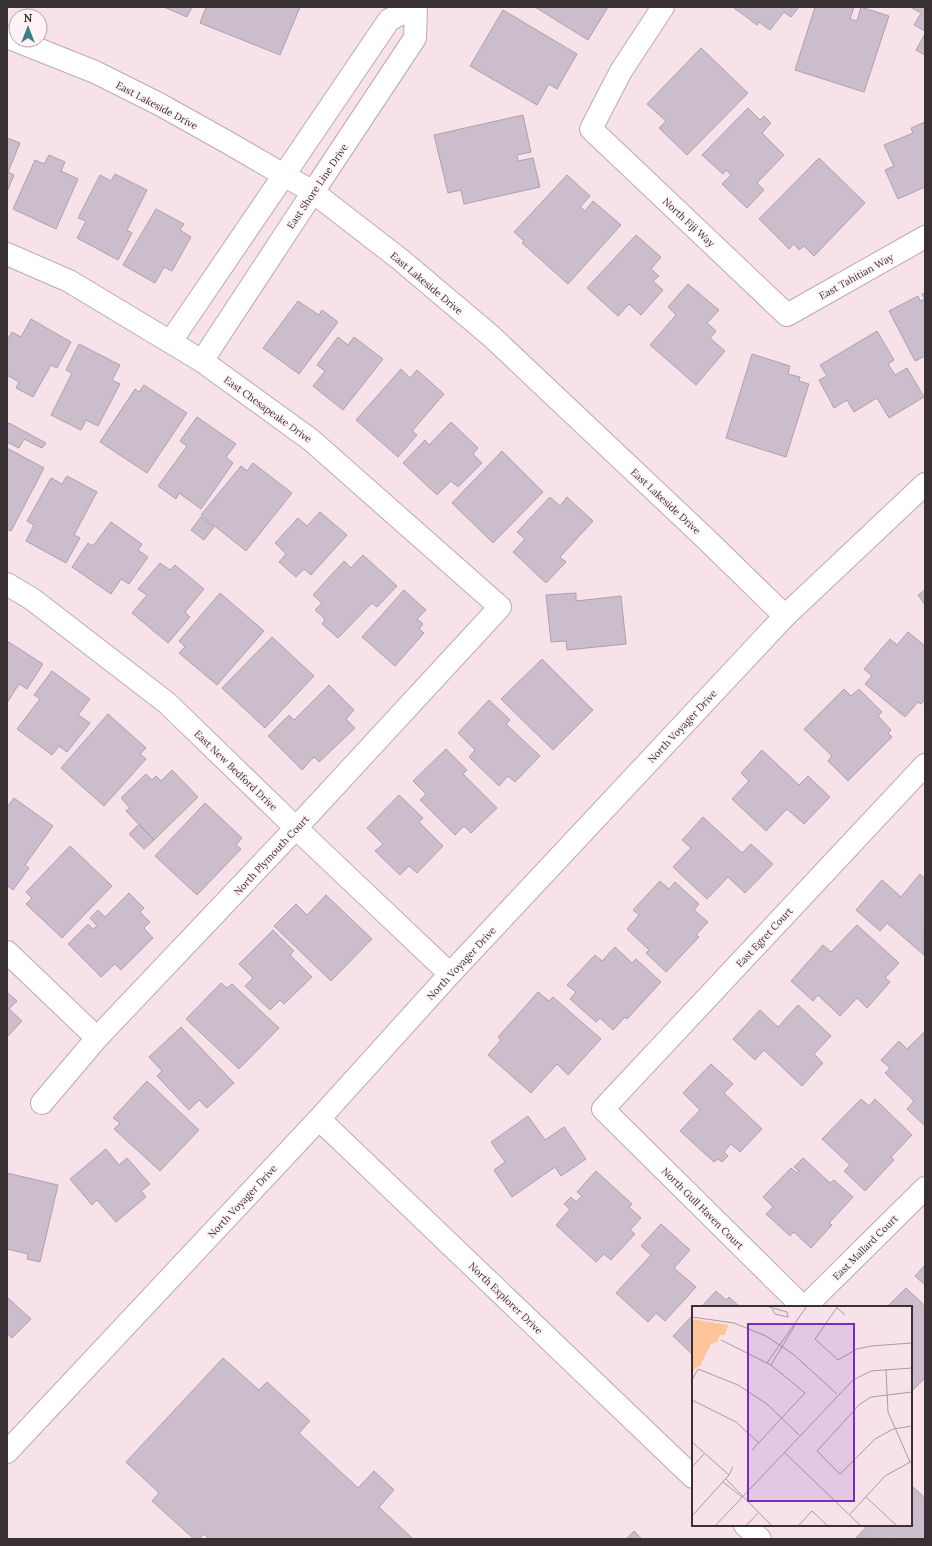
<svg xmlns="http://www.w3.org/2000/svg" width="932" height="1546" viewBox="0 0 932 1546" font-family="Lora,serif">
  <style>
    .building { fill: #cbbdcb; stroke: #aea0ad }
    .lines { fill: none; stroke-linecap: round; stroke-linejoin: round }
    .street-casing { stroke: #bda9af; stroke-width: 24 }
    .secondary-casing { stroke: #bda9af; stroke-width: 24 }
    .street { stroke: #fff; stroke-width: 22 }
    .secondary { stroke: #fff; stroke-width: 22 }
    .labels { text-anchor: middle; stroke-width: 3; stroke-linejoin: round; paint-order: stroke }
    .street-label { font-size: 10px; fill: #383033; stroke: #fff2f6 }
    .inset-road { fill: none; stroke: #ab9ba0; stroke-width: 1 }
    .view { fill: #7b2cbf; fill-opacity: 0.15; stroke: #7b2cbf; stroke-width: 2 }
    .inset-edge { fill: none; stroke: #383033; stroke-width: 2 }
  </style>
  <rect width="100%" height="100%" fill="#f7e2e9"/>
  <path class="building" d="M164,7H192L187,17Z
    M206,7H300L280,55L200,23Z
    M535,7H608L588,40Z
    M733,7H799L791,17L784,12L770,30L759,22L757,25Z
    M815,7H854L850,19L857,21L861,7L889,16L864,92L795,70Z
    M910,7H925V31L914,25L921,13Z
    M503,10L577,54L557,89L549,84L537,105L470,66Z
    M925,34V55L916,50Z
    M701,48L748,93L687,155L659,128L666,121L647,104Z
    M748,108L760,120L764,116L771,123L762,133L784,155L757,183L764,190L747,208L722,184L731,175L726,170L723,174L702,155Z
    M523,115L531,152L517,155L518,161L533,158L540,187L464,204L461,190L448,193L434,135Z
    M925,122V187L898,199L885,170L894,166L884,145L913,133L911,128Z
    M7,138L20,143L8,172L14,175L7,192Z
    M49,155L65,162L61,171L78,179L56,229L13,209L35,160L44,164Z
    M819,158L865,203L814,256L804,246L799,250L794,244L789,249L759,219Z
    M115,174L147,190L127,230L132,233L118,260L77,238L86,221L78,218L100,175L111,181Z
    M567,175L590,196L580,207L585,211L593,201L621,225L568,284L522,243L524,241L514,232Z
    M156,209L184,224L180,230L191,237L172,271L164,267L155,283L123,265Z
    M636,235L661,257L651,269L659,276L653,281L663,290L641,315L629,304L618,316L587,288Z
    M688,284L719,310L707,323L716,331L710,338L725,351L696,385L650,345L676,315L668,307Z
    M925,293V356L915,361L889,311L918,296L920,301L925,299L922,294Z
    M298,301L319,315L322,310L338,322L299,374L263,348Z
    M31,319L71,342L57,368L51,365L33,397L16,388L19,382L7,375V340L12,332L21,337Z
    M877,331L894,360L888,364L895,375L907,368L924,397L889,418L877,398L854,412L847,400L834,408L819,380L827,376L820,365Z
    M338,337L348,345L354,337L383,359L343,410L313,386L325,371L317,365Z
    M79,344L120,365L112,380L120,384L98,426L86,420L81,430L51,415L72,373L66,370Z
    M752,354L790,366L788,374L800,377L799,381L809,384L786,457L726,438Z
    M401,369L410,378L417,370L444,394L412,431L417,435L398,457L356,420Z
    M144,385L187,413L147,473L100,442L135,389L139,392Z
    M197,417L236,444L226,457L233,463L201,509L179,493L176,499L158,486L187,446L180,441Z
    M451,422L478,448L473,454L482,463L458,487L451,481L437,495L403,463L425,440L429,445Z
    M9,423L46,443L42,448L24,439L19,448L7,442V426Z
    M7,448L44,468L11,531L7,529Z
    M502,451L543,492L493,543L452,503Z
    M253,463L292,493L246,551L201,515L241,466L247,471Z
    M67,476L97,492L74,535L80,538L66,563L26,541L34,525L27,521L51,478L62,484Z
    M550,497L560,506L567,497L593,521L560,557L566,562L546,583L513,552L525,539L517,532Z
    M320,512L347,535L311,575L304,569L296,577L279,562L286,554L275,543L298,518L307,526Z
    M201,517L214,527L204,540L191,530Z
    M111,522L142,544L138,550L148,557L129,584L121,579L111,594L72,567L88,543L93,546Z
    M363,555L397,586L377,607L372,603L338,638L322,624L325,619L315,610L322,603L313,595L344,561L351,568Z
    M160,563L170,570L175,565L204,589L185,612L190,617L168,643L132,613L147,595L138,589Z
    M404,590L426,610L417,619L423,624L419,629L424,633L395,666L362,637Z
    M925,590V605L918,595Z
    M220,593L264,631L217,685L179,653L185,647L179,641Z
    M576,593V601L621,596L626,644L567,650L566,641L551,642L546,595Z
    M908,632L925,646V700L921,704L918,702L905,717L865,684L872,676L864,669L890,639L897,645Z
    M272,637L314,676L265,728L222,688Z
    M7,641L43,664L27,689L19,684L7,703Z
    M542,659L593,710L553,750L501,699Z
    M52,671L90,699L78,715L90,723L67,752L59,746L52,755L17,729L40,699L34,695Z
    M329,685L354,710L346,719L355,728L319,762L314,757L302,770L268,736L289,715L294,720Z
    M844,689L851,696L859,689L882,712L878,716L891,730L888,733L892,737L848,781L828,761L832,756L804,729Z
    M489,700L510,720L506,724L540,756L515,782L508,776L499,786L469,757L475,750L458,733Z
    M108,714L146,748L140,754L146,759L104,806L61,768Z
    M446,749L467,770L463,774L497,808L471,833L464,826L455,835L420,800L426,794L413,781Z
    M762,750L799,785L808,776L830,797L804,824L787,809L766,831L732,799L749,781L741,773Z
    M172,770L198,797L154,840L126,811L130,808L121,798L146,774L152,780L156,776L161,781Z
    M399,795L423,818L419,822L443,846L417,873L409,866L400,875L375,851L383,844L367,828Z
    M14,798L53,826L25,865L29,868L13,890L7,885V807Z
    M205,803L242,838L236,845L241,849L197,895L155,856Z
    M703,817L742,853L751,844L773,864L745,893L728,877L707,899L673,867L691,848L682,840Z
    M139,824L154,840L144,849L129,834Z
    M70,846L112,886L62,938L26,904L32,898L26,892Z
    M920,874L925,879L924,955L887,923L880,931L856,910L882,880L901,897Z
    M660,881L669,889L675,882L699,904L694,910L708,922L696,935L699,937L666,972L646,953L649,950L627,929L639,915L633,910Z
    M129,893L144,908L140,912L150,922L144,928L153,938L121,970L115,964L101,977L68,944L88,924L93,929L97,926L90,918L98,910L105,917Z
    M326,895L372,939L331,981L274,926L296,904L307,915Z
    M857,925L899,963L885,978L890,982L867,1008L857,998L840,1016L818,995L813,1001L791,981L823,945L831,952Z
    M273,930L294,951L290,955L312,977L284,1004L280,1000L270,1010L245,986L253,978L239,964Z
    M615,947L632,963L636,959L661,982L627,1019L625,1017L613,1030L600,1018L596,1022L570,999L576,992L567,985L595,955L602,961Z
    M221,983L227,988L232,984L279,1028L239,1069L186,1019Z
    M7,992L17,1001L9,1009L22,1021L7,1037Z
    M538,992L549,1001L553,997L601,1039L568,1075L557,1064L531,1093L488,1055L501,1040L498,1037Z
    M798,1005L831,1036L814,1054L823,1063L802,1086L764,1050L755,1060L733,1039L760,1010L778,1027Z
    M181,1027L234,1083L207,1108L199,1100L189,1110L157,1076L162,1071L149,1057Z
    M925,1031V1126L907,1109L914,1101L885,1073L890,1068L881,1060L899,1041L907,1049Z
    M711,1064L733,1084L724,1093L762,1129L740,1152L731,1144L724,1152L728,1156L722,1162L718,1159L714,1162L680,1131L700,1110L683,1093Z
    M147,1081L199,1130L160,1171L114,1129L120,1123L113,1118Z
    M861,1099L869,1106L875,1099L912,1135L891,1157L894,1160L865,1191L844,1171L850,1165L822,1139Z
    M528,1116L545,1140L564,1127L586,1159L561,1176L555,1167L512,1197L494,1170L505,1162L491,1142Z
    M106,1149L119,1165L127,1158L150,1184L141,1191L146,1197L116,1222L97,1200L92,1205L70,1179Z
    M803,1158L830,1183L834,1180L853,1197L829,1223L832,1225L811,1248L794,1232L790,1236L766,1214L773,1207L763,1197L791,1168L797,1173L799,1171L794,1167Z
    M596,1171L632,1204L629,1207L641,1218L630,1230L635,1234L611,1260L604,1254L596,1262L556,1225L570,1209L564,1204L571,1197L576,1202L582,1196L577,1192Z
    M7,1173L58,1185L40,1262L27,1259L28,1254L7,1249Z
    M661,1224L690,1250L674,1268L696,1287L665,1321L656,1313L648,1322L616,1293L651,1255L641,1246Z
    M925,1265V1285L915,1276Z
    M906,1288L925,1306V1378L911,1392V1307H887Z
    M716,1291L726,1300L729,1297L740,1307H701Z
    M7,1297L31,1319L12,1338L7,1334Z
    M693,1315V1355L673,1336Z
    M223,1358L259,1390L267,1382L310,1421L299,1433L358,1488L374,1471L394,1490L379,1507L413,1539H209L204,1534L199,1539H194L152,1501L159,1493L126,1462Z
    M911,1485L925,1498V1539L856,1538L868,1525H911Z
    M634,1531L642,1539H626Z"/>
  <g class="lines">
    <g class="street-casing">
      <path id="street" d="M663,7L621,71L591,129L787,315L925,237
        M7,254L69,281L202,361L311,440L500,607L296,828L97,1038L42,1103
        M171,341L284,175
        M202,361L313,192
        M7,584L32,599L167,703L296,828L450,974
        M7,952L97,1038
        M319,1119L693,1477
        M803,1307L603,1109L925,765
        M805,1307L925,1188
        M745,1525L760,1539"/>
    </g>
    <g class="secondary-casing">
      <path id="secondary" d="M7,37L95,72L159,104L227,142L313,192L401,260L491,336L705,538L785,616
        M284,175L389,20L414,7
        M313,192L415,38L416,7
        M7,1452L319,1119L450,974L785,616L925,484"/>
    </g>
    <use href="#street" class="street"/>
    <use href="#secondary" class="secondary"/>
  </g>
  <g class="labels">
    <g class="street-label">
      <text transform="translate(157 105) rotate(28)" y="4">East Lakeside Drive</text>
      <text transform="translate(317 186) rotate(-56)" y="4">East Shore Line Drive</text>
      <text transform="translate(689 222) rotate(43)" y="4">North Fiji Way</text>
      <text transform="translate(856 276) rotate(-29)" y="4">East Tahitian Way</text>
      <text transform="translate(427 283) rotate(40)" y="4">East Lakeside Drive</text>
      <text transform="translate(268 409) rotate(36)" y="4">East Chesapeake Drive</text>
      <text transform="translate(666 501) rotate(43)" y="4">East Lakeside Drive</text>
      <text transform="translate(682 726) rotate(-47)" y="4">North Voyager Drive</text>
      <text transform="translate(236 770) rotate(44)" y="4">East New Bedford Drive</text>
      <text transform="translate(271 855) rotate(-47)" y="4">North Plymouth Court</text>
      <text transform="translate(764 937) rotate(-47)" y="4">East Egret Court</text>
      <text transform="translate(461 963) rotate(-47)" y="4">North Voyager Drive</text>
      <text transform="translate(242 1201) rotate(-47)" y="4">North Voyager Drive</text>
      <text transform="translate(703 1208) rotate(45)" y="4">North Gull Haven Court</text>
      <text transform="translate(865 1247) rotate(-45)" y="4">East Mallard Court</text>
      <text transform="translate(506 1298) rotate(44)" y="4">North Explorer Drive</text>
    </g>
  </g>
  <g transform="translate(692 1306)">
    <rect width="220" height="220" fill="#f7e2e9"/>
    <path d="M0,13L36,19L33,29H28L25,36L19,38L8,60L3,62L0,68Z" fill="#fec499"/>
    <path class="inset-road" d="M74,0L95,6L96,11L83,8L80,3M146,0L123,33L146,54L165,43L179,40L220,37M144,1L153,9M0,11L42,17L74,30L101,48L145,88M29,34L79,59L113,87L60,144M75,57L115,0M79,59L103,19M194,63L196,106L218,156M0,74L6,63L46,79L75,98L107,129M220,86L179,91L168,98L125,145L148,168L183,133L201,123L220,120M0,94L44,116L67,137M0,136L37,169M92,146L169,220M0,161L12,148M34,173L80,220M31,176L50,191M174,191L205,220M158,208L193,170L220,155M0,210L37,169L41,161M23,220L161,74L179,65L220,62M54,220L66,207M106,220L120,205L136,220"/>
    <path class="view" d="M56,18H162V195H56Z"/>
    <rect width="220" height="220" class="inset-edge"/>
  </g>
  <rect width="932" height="1546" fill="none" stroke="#383033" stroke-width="16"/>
  <g transform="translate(28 28)"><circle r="19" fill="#fff2f6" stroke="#afa4a8"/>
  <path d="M0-3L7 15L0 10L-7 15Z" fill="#398088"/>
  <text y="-6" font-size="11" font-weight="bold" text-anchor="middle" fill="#383033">N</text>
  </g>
</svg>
